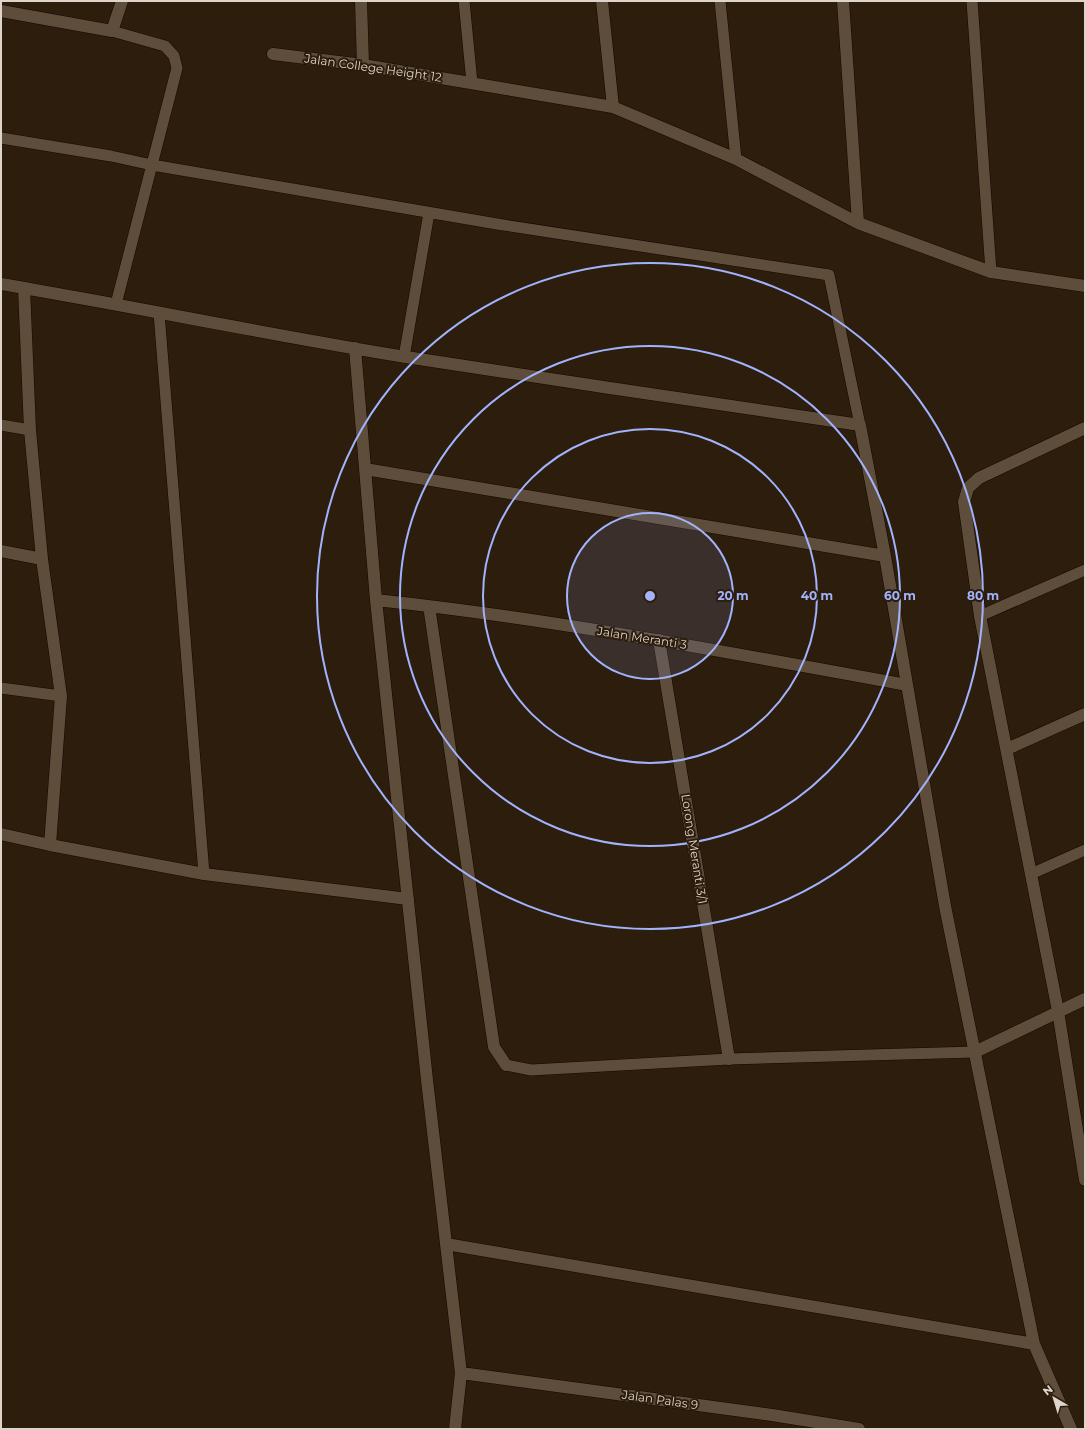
<svg xmlns="http://www.w3.org/2000/svg" width="1086" height="1430" viewBox="0 0 1086 1430" font-family="Montserrat,sans-serif">
  <style>
    .lines { fill: none; stroke-linecap: round; stroke-linejoin: round }
    .lane-casing { stroke: #140700; stroke-width: 12 }
    .street-casing { stroke: #140700; stroke-width: 13 }
    .lane { stroke: #5e4d3b; stroke-width: 11 }
    .street { stroke: #5e4d3b; stroke-width: 12 }
    .ring { fill: none; stroke: #a1b3fd; stroke-width: 2 }
    .labels { text-anchor: middle; stroke-width: 4; stroke-linejoin: round; paint-order: stroke }
    .street-label { font-size: 12px; fill: #ded4ca; stroke: #2c1d0d }
    .centre { fill: #a1b3fd; stroke: #2c1d0d; stroke-width: 2 }
    .ring-label { font-size: 12px; text-anchor: middle; font-weight: bold; fill: #a1b3fd; stroke: #2c1d0d; stroke-width: 4; stroke-linejoin: round; paint-order: stroke }
  </style>
  <rect width="100%" height="100%" fill="#2c1d0d"/>
  <g class="lines">
    <g class="lane-casing">
      <path id="lane" d="M464,1L472,83
        M720,1L736,159
        M972,1L991,272
        M112,31L165,46L174,56L177,68L116,304
        M1,138L111,156L152,165L497,224L829,275L860,425
        M159,313L204,874
        M404,357L429,213
        M1,425L30,430
        M980,616L1085,570
        M1,688L61,696
        M1031,874L1085,850
        M506,1065L531,1070L729,1059L975,1052"/>
    </g>
    <g class="street-casing">
      <path id="street" d="M361,1L363,65
        M602,1L613,107
        M843,1L858,223
        M1,11L112,31L122,1
        M273,54L363,65L613,107L736,159L858,223L991,272L1085,286
        M1,284C136,307 270,335 406,357C557,381 709,402 860,425L885,556L945,906L1034,1344L1071,1429
        M24,288L30,430L42,559L61,696L50,845
        M355,348L376,600L427,1080L461,1373L455,1429
        M1085,428L979,478L968,488L964,502L980,616L1058,1011L1085,1180
        M365,469L885,556
        M1,551L42,559
        M376,600C554,619 731,653 907,685
        M429,606L494,1047L506,1065
        M659,640L729,1059
        M1007,749L1085,714
        M1,834L50,845L204,874L408,899
        M975,1052L1085,999
        M446,1244L1034,1344
        M461,1373L772,1415L859,1429"/>
    </g>
    <use href="#lane" class="lane"/>
    <use href="#street" class="street"/>
  </g>
  <circle cx="650" cy="596" r="83" fill="#a1b3fd" fill-opacity=".12"/>
  <g class="ring">
    <circle cx="650" cy="596" r="83"/>
    <circle cx="650" cy="596" r="167"/>
    <circle cx="650" cy="596" r="250"/>
    <circle cx="650" cy="596" r="333"/>
  </g>
  <g class="labels">
    <g class="street-label">
      <text transform="translate(373 68) rotate(8)" y="4">Jalan College Height 12</text>
      <text transform="translate(642 638) rotate(9)" y="4">Jalan Meranti 3</text>
      <text transform="translate(694 849) rotate(81)" y="4">Lorong Meranti 3/1</text>
      <text transform="translate(660 1400) rotate(8)" y="4">Jalan Palas 9</text>
    </g>
  </g>
  <circle cx="650" cy="596" r="6" class="centre"/>
  <g class="ring-label">
    <text x="733" y="600">20 m</text>
    <text x="817" y="600">40 m</text>
    <text x="900" y="600">60 m</text>
    <text x="983" y="600">80 m</text>
  </g>
  <rect width="1086" height="1430" fill="none" stroke="#ded4ca" stroke-width="4"/>
  <g transform="translate(1054 1398) rotate(322)" stroke="#2c1d0d" stroke-width="3" paint-order="stroke">
  <path d="M0-3L7 15L0 10L-7 15Z" fill="#ded4ca"/>
  <text y="-6" font-size="11" font-weight="bold" text-anchor="middle" fill="#ded4ca">N</text>
  </g>
</svg>
